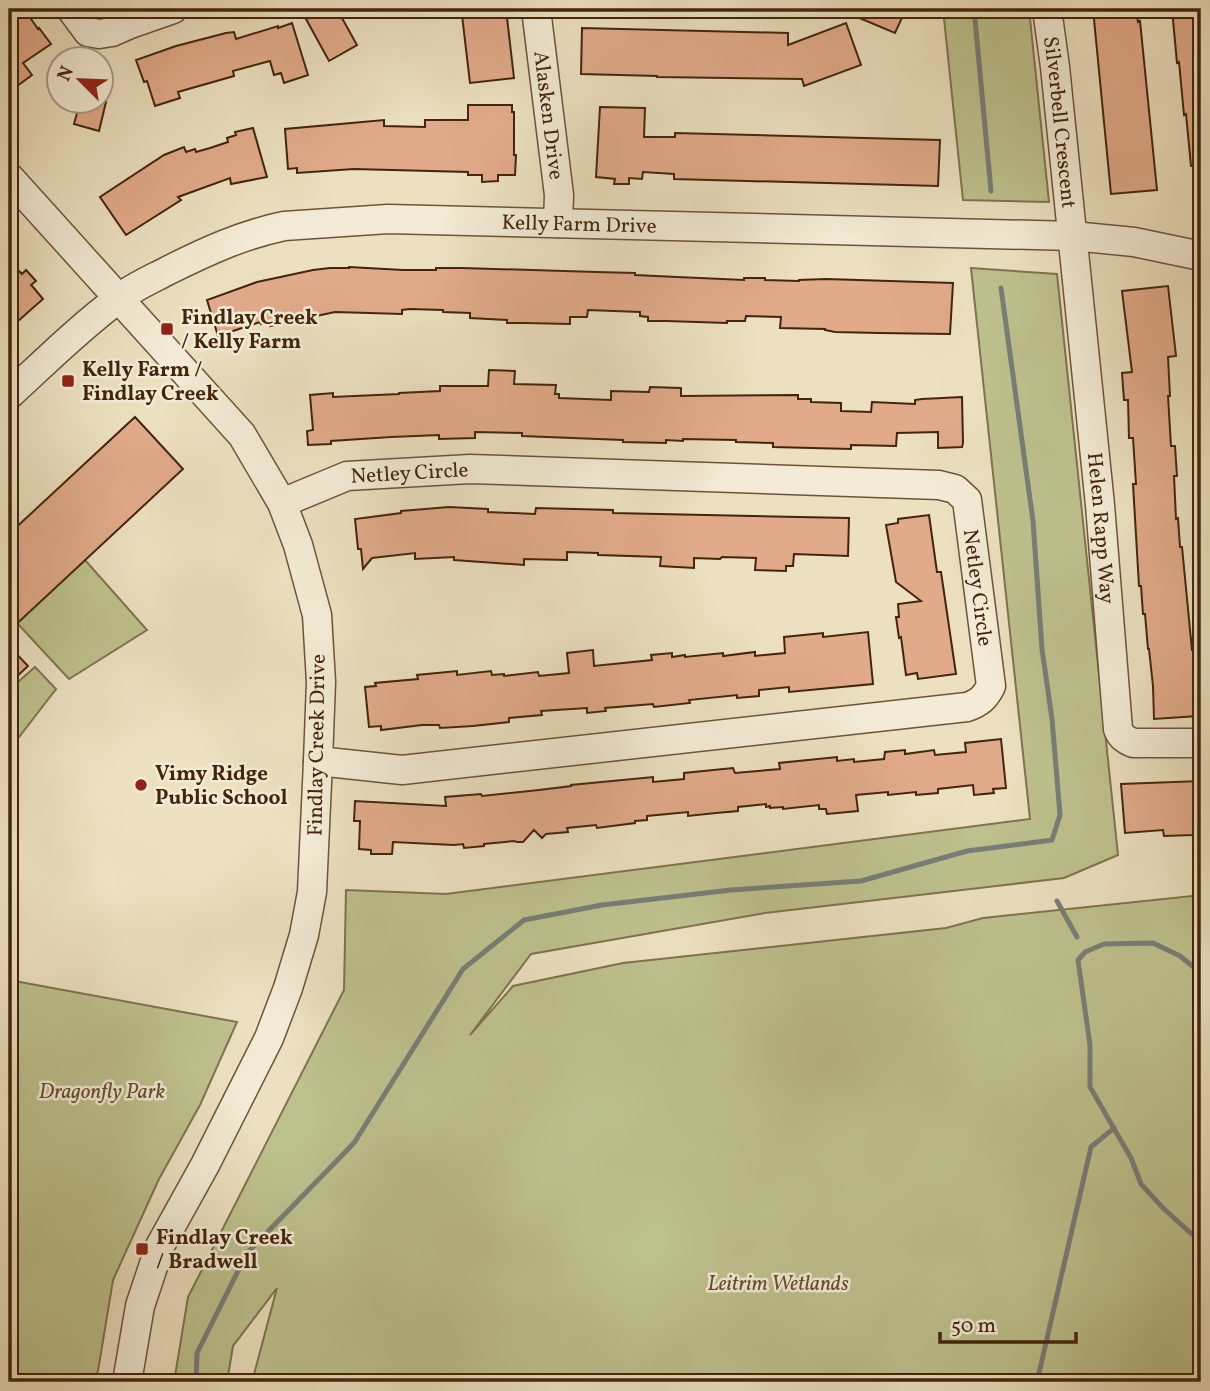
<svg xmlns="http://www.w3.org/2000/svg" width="1210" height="1391" viewBox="0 0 1210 1391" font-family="Vollkorn,serif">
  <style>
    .green { fill: #bdc18e; stroke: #80734d; stroke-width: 2 }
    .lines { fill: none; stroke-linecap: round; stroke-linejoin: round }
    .stream { stroke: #797e76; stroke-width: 5 }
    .building { fill: #e1aa8a; stroke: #43250c; stroke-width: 2 }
    .minor-casing { stroke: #6d5439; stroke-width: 31 }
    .minor { stroke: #f3ebd6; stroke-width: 28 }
    .poi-dot { fill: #8f2418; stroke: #f3ebd6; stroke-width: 2.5 }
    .labels { text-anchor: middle; stroke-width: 5; stroke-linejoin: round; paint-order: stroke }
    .street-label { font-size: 21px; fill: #43250c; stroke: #f3ebd6 }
    .poi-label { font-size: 21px; font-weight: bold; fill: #43250c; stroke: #f3ebd6; text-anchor: start }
    .park-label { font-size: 21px; font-style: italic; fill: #624c2c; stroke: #f3ebd6 }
  </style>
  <rect width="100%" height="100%" fill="#ece0c0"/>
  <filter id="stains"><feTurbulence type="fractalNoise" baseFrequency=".00286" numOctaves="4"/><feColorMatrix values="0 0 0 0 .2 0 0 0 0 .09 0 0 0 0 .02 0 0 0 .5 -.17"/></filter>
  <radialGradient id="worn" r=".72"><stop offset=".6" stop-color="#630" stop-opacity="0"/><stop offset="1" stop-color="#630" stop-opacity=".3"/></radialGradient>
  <path class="green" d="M943,9H1029L1049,202L963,200Z
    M971,268L1057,274L1118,855L1064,878L765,913L531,954L470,1035L513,986L623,963L946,928L983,918L1201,895V1382H252L277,1288L233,1346L227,1382H174L188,1297L344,990L346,890L446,894L1030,819Z
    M85,560L147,630L69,679L17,623Z
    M35,667L56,689L9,750V690Z
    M9,980L237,1022L200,1105L159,1179L113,1280L98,1371L91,1382H29L9,1380Z"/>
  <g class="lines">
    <path class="stream" d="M974,9L991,191
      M1057,901L1077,937
      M1201,973L1180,956L1153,943L1104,944L1085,952L1078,960L1090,1045V1087L1131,1158L1141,1184L1163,1208L1195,1237L1197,1253L1201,1257
      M196,1382L197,1353L247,1253L354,1143L463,969L524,920L602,905L731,890L861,881L967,851L1052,840L1060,815L1052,719L1042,649L1033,521L1001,288
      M1037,1382L1091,1147L1114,1128"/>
  </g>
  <path class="building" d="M9,9H24L38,29L39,28L51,44L23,63L32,75L9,92Z
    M316,9H337L357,45L329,61L306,19L319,15Z
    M506,9L514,78L470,83L462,15Z
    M838,9H906L895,33Z
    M1093,9H1136L1138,22L1140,21L1157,190L1111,194Z
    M1172,9H1201V166H1191L1186,114L1184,115L1179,62L1177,63Z
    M292,23L308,75L284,83L281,73L274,75L270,61L233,71L234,76L178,92L180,98L155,106L147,81L144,82L136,60L176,46L226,33L234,32L236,39L278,26V28Z
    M846,23L861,65L804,86L802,79L657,77V76L581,74L582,28L788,33V45Z
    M80,102H106L99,131L74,124Z
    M468,105H512V112H514V155H516L515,175H498V181L482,182V175H468V172L354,169L297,173V168L288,169L285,129L384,120V126L425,127V120H468Z
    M600,107L645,108L644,137H675V133L940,140L938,186L674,179V174L643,172L642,179L629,178V184H614L615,179L596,177Z
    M253,128L267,177L231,184L230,178L178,197L181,200L126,235L100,197L164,155L184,147L186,152L195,149L196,152L210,148L228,142L227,138L236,135L235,132Z
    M9,261L22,274L26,270L36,281L31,285L33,287L43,299L9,329Z
    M349,267L403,270H436V268H462L596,272L635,273V275L677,277L744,280V278H765V280L799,281V280L826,279L953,283L950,334L879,333L835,332L825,330V329L780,328L781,317L746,316L745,321H727V323L666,321H648V317L640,316V312L588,310L587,317H570V324L525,323H507V320L470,318V313L443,312V310L410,309L402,310V314L335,312L270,326L269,322L261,324L260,322L218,336L207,300L257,282L313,270L330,268H349Z
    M1168,286L1176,356L1168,357L1170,396H1168L1171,446H1175L1177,476H1174L1176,519L1178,518L1180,547H1182L1192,650H1194L1198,716L1154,719L1153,686L1149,649H1148L1145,614H1143L1141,586H1139L1133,484H1136L1133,438H1129L1128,400H1124L1122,373L1132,372L1122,291Z
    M489,370L515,371L514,384L556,385L555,394H559V398L611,400V391L649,392L650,387L681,388V396L798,395V399H811V402L841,403V411L871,412L872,402L915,404V400L922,399L962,397L963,443L962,447L938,448V432L897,433L896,446L851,445V449L773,447V443L736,442V440L683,439V441L666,440V443L623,442V440L522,436V433L475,432V438L439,439V435L391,437L331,441V444L308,445L307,431L313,430L310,395L333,393V397L399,394V393L440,391V386H488Z
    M135,417L183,469L9,631V534Z
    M449,507L488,509V512L535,514L536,508L613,510V513L849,518L848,556L794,554L793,566H786V571L755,570L756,558L722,557L720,559L694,558V568L660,566L661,557L598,555V553L567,552V560L524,559V565L454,560V557L415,559V553L372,558L363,569L361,549H358L355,519L401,513V511Z
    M929,515L937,572H941L956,674L918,679L917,673L906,675L901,637L899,638L896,617H899L898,604L921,601L896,582L886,525L898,523V519Z
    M868,632L873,684L789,692V687L759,690V696L737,698V695L689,700L690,703L654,707L653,704L605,708L606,711L587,713V708L541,711L542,715L509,718V722L473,726L440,728L439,725H422L381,730V726L369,727L365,687L376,686L375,683L418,679L417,675L457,671V675L491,671L492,675L504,674V676L538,672L539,676L569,673L567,653L593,650L594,666L652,660L651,655L672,653V657L685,655V657L723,653V656L755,652V656L785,653L784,637L823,633V637Z
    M9,646L28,666L9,684Z
    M1001,739L1006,788L993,789L994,793L974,795L973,785L938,789V793L916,795V792L888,795V792L856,795L858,811L827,814L826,809H819V805L783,809V807L770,808V806L766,807V804L738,807V811L716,813L688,816V812L647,816V820L635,821V823L597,828L596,825L567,828L568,832L546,834L542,838L534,830L523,842H517L514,841L484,844V846L464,848L463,844L454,845L393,842L392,854H371V850L359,849L360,821H354L355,801L446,806L445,797L481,794L482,796L539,790L571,786V785L653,777V782L684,779V773L733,768L735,773L780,769L779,763L837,757V761L854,759V762L884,759L885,752L905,750V754L934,750L935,755L966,752L965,743Z
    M1201,781V830L1193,831V835L1164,836L1163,830L1125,833L1121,784Z"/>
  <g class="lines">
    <g class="minor-casing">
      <g id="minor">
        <path d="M71,9L88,32L99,34L112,32L130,24L173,9"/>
        <path id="s1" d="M536,9L559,195L558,223"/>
        <path id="s2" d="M1047,9L1055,67L1100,505L1118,729C1121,737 1126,740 1133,743H1201"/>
        <path d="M9,177L242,435L282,503L298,545L317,615L321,682L318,761L312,892L304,935L288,988L269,1038L205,1165L160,1246L140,1306L127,1382"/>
        <path id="s3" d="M9,395C44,363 79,328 118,299C133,287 152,279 169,270C207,251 242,235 284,226L388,219L1073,236L1134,242L1201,256"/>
        <path id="s4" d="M282,503L347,476L470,469L939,485L955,489L967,500L991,686C985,698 979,703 967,707L402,770L318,761"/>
      </g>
    </g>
    <use href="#minor" class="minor"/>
  </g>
  <g class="poi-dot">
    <rect x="160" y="322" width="14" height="14" rx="3.5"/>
    <rect x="61" y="374" width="14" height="14" rx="3.5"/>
    <circle cx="141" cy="785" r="7"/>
    <rect x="135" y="1242" width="14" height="14" rx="3.5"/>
  </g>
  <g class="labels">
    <g class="street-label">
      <text dy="7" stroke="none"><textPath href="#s1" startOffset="107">Alasken Drive</textPath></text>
      <text dy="7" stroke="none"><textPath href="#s2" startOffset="114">Silverbell Crescent</textPath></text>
      <text dy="7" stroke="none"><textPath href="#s3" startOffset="623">Kelly Farm Drive</textPath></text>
      <text dy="7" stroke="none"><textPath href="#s4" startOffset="133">Netley Circle</textPath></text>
      <text dy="7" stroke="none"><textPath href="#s2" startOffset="522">Helen Rapp Way</textPath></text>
      <text dy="7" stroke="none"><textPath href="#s4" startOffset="784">Netley Circle</textPath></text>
      <text transform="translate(316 745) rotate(-89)" y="7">Findlay Creek Drive</text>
    </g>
    <g class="poi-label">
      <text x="181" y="324">Findlay Creek<tspan x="181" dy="24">/ Kelly Farm</tspan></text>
      <text x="82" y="376">Kelly Farm /<tspan x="82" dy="24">Findlay Creek</tspan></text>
      <text x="155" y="780">Vimy Ridge<tspan x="155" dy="24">Public School</tspan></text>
      <text x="156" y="1244">Findlay Creek<tspan x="156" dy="24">/ Bradwell</tspan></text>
    </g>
    <g class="park-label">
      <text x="102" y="1098">Dragonfly Park</text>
      <text x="778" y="1290">Leitrim Wetlands</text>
    </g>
  </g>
  <rect width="1210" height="1391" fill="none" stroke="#ece0c0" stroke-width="35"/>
  <rect x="10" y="10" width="1189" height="1370" fill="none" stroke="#43250c" stroke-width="3.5"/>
  <rect x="18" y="18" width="1175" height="1356" fill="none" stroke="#43250c" stroke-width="2"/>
  <g transform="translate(80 80) rotate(294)"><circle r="33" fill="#f3ebd6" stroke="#ad9c85" stroke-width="2"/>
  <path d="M0-5L12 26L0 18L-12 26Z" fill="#8f2418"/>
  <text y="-10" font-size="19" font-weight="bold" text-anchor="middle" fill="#43250c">N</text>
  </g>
  <path d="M940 1332v10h136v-10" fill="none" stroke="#43250c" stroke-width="3.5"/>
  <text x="951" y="1332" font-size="21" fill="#43250c" stroke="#f3ebd6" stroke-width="5" paint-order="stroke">50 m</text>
  <rect width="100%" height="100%" filter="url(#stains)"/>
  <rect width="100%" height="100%" fill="url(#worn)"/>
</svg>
